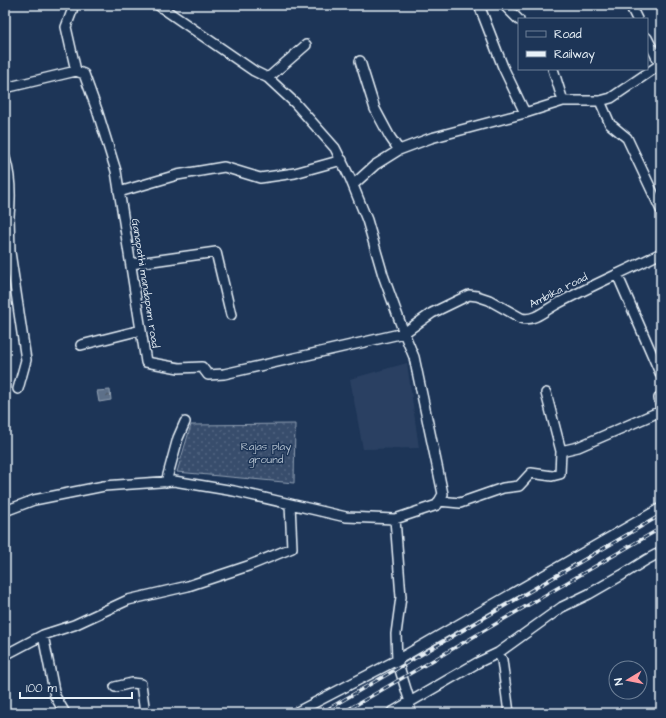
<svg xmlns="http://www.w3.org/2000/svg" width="666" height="718" viewBox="0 0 666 718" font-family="'Architects Daughter',sans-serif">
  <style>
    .built { fill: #2a4162 }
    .park { fill: url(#park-dots); stroke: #909fb2 }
    .water { fill: url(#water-ripples); stroke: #95a4b5 }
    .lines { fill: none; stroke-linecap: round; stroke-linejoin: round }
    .minor-casing { stroke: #e8f1f8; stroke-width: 12 }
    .minor { stroke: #1d3557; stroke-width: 9 }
    .rail-casing { stroke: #e8f1f8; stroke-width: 3.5 }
    .rail { stroke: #1d3557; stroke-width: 2; stroke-dasharray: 6; stroke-linecap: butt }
    .labels { text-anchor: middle; stroke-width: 3; stroke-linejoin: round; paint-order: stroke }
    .street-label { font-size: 11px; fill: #e8f1f8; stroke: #1d3557 }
    .park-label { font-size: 11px; fill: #b3c0ce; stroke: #1d3557 }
  </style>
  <defs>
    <pattern id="park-dots" width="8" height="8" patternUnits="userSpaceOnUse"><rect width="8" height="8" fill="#374d6c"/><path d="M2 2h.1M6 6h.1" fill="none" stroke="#546782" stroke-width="1.8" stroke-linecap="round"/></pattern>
    <pattern id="water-ripples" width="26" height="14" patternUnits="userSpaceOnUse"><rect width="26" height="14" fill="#5d7089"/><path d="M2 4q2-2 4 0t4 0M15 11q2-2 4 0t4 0" fill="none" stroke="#505a66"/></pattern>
  </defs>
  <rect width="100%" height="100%" fill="#1d3557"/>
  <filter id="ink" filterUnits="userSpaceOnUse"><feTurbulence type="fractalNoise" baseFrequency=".025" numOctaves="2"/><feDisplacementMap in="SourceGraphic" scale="8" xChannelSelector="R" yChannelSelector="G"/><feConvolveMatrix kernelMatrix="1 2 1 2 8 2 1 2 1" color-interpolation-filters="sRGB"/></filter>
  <g filter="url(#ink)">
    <path class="built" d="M407,363L419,448L363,449L350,379Z"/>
    <path class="park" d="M295,424L294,483L177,472L191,425Z"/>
    <path class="water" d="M110,390L111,400L99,402L97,391Z"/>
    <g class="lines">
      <g class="minor-casing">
        <path id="minor" d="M504,5L519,20
          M630,5L637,19
          M647,38L660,64
          M360,61L375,109L390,137L399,150
          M553,69L563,101
          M76,71L84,74L97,110L116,171L146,362L179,368L202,367L208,375L224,374L404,333L432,313L469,295L477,296L489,300L521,318C533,322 546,310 555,305C590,286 626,271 661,253
          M268,78L306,45
          M5,88L76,71L66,27L72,11L73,5
          M600,101L610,124L627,138L661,210
          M525,113L563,101H600L611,98L661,64
          M5,158C11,177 11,196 9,216H5
          M353,185L375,165L399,150L431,138L525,113L503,67L479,5
          M119,192L177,175L224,167L260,178L295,173L342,160
          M9,216L10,252L26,360L18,389
          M131,264L216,252L231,315
          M617,274L661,375
          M81,345L141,330
          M561,451L578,447L661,411L659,398L661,395
          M166,482L178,438L185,422
          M439,501L460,503L503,488L519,486L531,473L552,476L560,474L561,451L546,393
          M5,511L34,500L104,486L174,481L234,491L346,517L395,519L437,505L443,494L414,357L404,333L383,275L367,220L350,178L335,148L295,103L268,78L254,71L158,5
          M395,519L401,597L396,634L397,660L409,699L410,713
          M498,653L502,660L509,713
          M5,655L43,635
          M115,687L132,683L141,684L145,713
          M65,713L55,696L43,635L74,625L128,600L188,586L248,566L292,548L290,504
          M295,713L397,660L661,508
          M391,713L477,663L498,653L562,607L589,594L622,575L646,560L661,552"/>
      </g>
      <use href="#minor" class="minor"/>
      <g class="rail-casing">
        <path id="rail" d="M321,713L661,515
          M342,713L661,528"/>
      </g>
      <use href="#rail" class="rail"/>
    </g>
  </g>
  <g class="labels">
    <g class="street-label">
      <text transform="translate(146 283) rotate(81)" y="4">Ganapathi mandapam road</text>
      <text transform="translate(558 290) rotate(-27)" y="4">Ambika road</text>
    </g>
    <g class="park-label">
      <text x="266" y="450">Rajas play<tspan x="266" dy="13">ground</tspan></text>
    </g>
  </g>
  <rect width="666" height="718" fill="none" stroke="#1d3557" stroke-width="20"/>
  <rect x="10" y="10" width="646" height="698" fill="none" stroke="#e8f1f8" stroke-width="1.5" filter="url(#ink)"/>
  <rect x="518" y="18" width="130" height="52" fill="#1d3557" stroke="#6e8097"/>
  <rect x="526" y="31" width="20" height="6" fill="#1d3557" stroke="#6e8097"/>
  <text x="554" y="38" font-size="12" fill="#e8f1f8">Road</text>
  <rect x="526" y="51" width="20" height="6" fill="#e8f1f8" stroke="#6e8097"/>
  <text x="554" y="58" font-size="12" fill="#e8f1f8">Railway</text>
  <g transform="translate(628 680) rotate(260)"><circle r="19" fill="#1d3557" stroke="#6e8097"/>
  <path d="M0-3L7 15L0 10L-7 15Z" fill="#ff9aa2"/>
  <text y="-6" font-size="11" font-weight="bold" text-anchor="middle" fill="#e8f1f8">N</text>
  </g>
  <path d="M20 692v6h112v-6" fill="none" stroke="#e8f1f8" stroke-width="2"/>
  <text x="26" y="692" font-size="12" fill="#e8f1f8" stroke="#1d3557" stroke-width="3" paint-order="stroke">100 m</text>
</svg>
